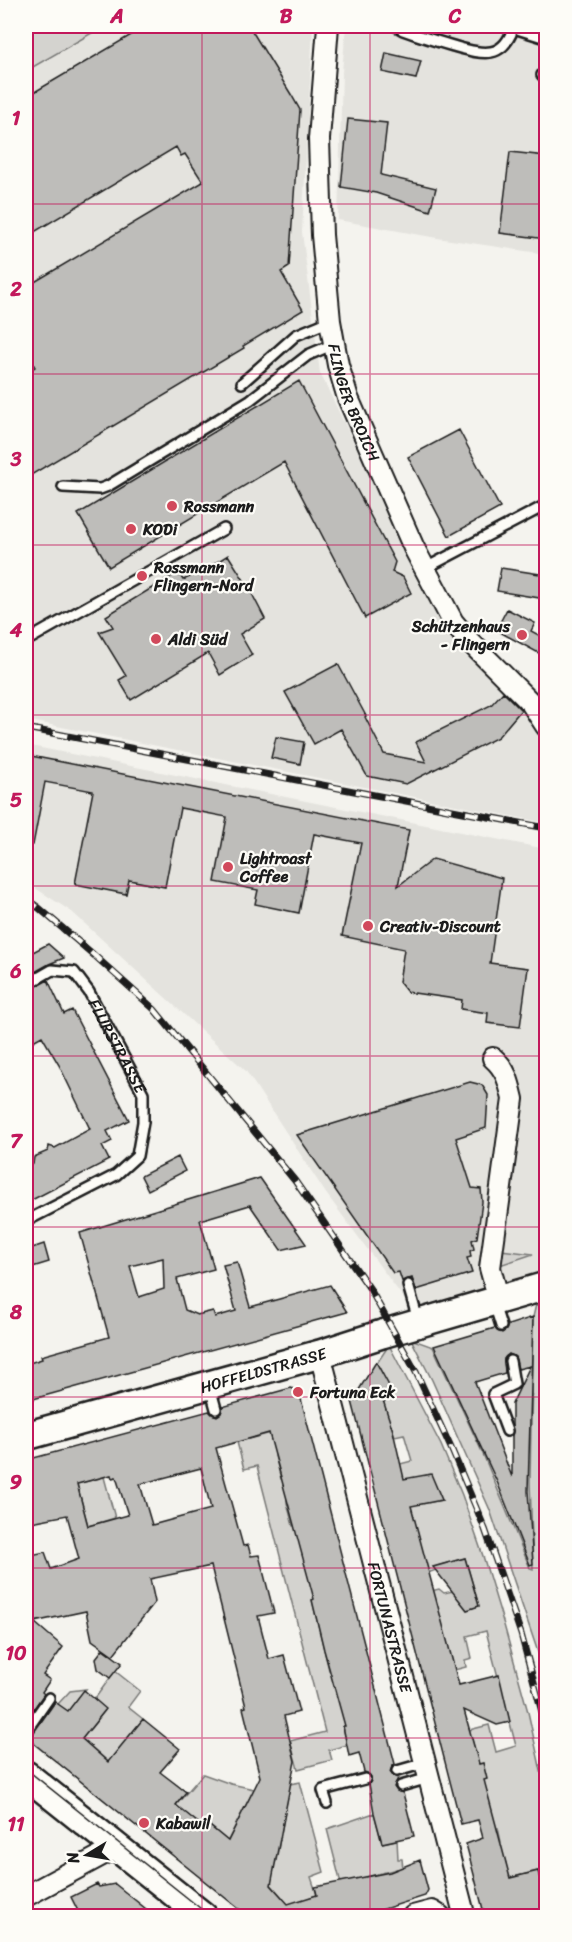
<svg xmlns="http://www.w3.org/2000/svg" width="572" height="1942" viewBox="0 0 572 1942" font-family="Sriracha,sans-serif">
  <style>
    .built { fill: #e4e3de }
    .green { fill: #d4d3cf; stroke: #787876; stroke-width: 1.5 }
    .building { fill: #bebdba; stroke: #1c1c1c; stroke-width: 1.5; fill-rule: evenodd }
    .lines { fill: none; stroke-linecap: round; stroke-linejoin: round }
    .lane-casing { stroke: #1c1c1c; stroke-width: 14 }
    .street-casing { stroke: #1c1c1c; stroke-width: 24 }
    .secondary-casing { stroke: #1c1c1c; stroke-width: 32 }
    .lane { stroke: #fdfcf7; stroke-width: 9 }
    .street { stroke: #fdfcf7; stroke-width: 20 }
    .secondary { stroke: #fdfcf7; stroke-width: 27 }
    .tram { stroke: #1c1c1c; stroke-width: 1.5 }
    .rail-casing { stroke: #1c1c1c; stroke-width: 7 }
    .rail { stroke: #fdfcf7; stroke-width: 4.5; stroke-dasharray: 14; stroke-linecap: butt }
    .grid { fill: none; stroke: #c2185b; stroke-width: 1.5; stroke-opacity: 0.55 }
    .poi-dot { fill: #d1495b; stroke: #fdfcf7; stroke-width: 2 }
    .labels { text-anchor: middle; stroke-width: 4.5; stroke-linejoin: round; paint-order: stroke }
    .street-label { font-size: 16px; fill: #1c1c1c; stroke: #fdfcf7 }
    .poi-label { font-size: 16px; font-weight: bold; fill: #1c1c1c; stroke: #fdfcf7; text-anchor: start }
    .neatline { fill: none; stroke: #c2185b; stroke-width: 2 }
    .grid-label { font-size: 20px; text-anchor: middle; font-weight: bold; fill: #c2185b }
  </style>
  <rect width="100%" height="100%" fill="#f4f3ee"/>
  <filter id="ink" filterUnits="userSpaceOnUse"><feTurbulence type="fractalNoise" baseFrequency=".0167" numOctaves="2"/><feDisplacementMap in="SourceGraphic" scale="12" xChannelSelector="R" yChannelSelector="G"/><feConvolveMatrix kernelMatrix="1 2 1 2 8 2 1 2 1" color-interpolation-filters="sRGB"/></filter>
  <g filter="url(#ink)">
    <path class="built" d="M104,26H313L302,232L320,373L424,587L464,655L525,705L546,743V823L26,720V71Z
      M346,26H546V254L437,238L338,220L342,72Z
      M26,745L546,849V1233L542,1273L411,1308L325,1192L246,1071L72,912L26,882Z"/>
    <path class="green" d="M26,26H104L26,71Z
      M501,1250L533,1254L500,1265Z
      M546,1297V1676L490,1510L432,1380L411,1339L433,1347L483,1454L530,1568L533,1569L530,1481L533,1317L537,1300Z
      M389,1345L441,1445L462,1495L483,1556L504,1625L528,1712L546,1794V1904L538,1871L505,1879C510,1865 503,1855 496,1843L501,1842L498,1828L493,1829L488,1796L484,1795L479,1764L469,1730L489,1725L496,1752L516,1746L486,1631L467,1636L472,1658L465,1660L466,1667L454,1670L431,1591L439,1589L444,1593L458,1590L467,1609L479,1606L465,1558L437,1566L436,1570L428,1573L410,1503L416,1502L422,1504L442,1500L405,1486L400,1464L412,1461L404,1434L395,1436L383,1405L387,1397L385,1396L392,1393L377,1363Z
      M271,1433L280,1455L275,1456L281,1479L286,1478L287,1503L293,1526L298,1525L317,1598L312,1600L329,1670L335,1668L350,1725L343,1727L347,1745L329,1750L332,1760L298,1769L290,1741L325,1732L257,1466L244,1469L237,1442Z
      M104,1477L115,1518L88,1526L77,1484Z
      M115,1671L140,1691L128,1707L143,1719L113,1756V1766L77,1734L91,1728L105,1710L93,1698L96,1697Z
      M86,1689L60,1721L58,1704L70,1691Z
      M203,1774L231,1784L254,1789L223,1850L216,1831L206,1823L198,1829L176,1805Z
      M300,1782L324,1872L311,1877L317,1895L308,1898L309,1902L285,1906L283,1898L268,1881L276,1861L290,1784Z
      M374,1813L382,1843L397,1840L398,1859H402L403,1869L398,1871L397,1869L341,1884L327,1829Z"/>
    <path class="building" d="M140,26H249L292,96L300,110L289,267L281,272L303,310L243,346L244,348L26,478V373L35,367L26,351V287L203,182L185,154L181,156L176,147L26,237V97L133,34L131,30Z
      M386,53L421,61L416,79L382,72Z
      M348,119L387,123L381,175L436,188L430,211L376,193L341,187Z
      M510,152L546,156V239L500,233Z
      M299,381L395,562L392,572L403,577L411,593L365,618L284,462L109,567L78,514Z
      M459,430L500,508L449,536L408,457Z
      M228,555L249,588L265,619L240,634L252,655L220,675L208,653L131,700L119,680L126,676L99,632L113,627L106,616L178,572L183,580L201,572Z
      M501,568L546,575V599L497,591Z
      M507,609L535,623L531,631L546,639V657L496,630Z
      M338,664L366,716L365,717L384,754L426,762L416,742L491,705L503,692L521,710L498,737L406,784L367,776L341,729L314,744L285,692Z
      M276,737L304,742L300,764L271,758Z
      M26,755L409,830L398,886L433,859L502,878L490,963L528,968L520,1027L487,1023L488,1013L461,1009L462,1000L407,992L399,982L404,949L342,936L361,843L314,834L299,913L255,904L258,890L215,882L227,817L180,808L165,887L129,880L126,894L75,884L93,791L45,782L33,845L26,844Z
      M26,936L33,952L48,944L64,958L49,964L26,977Z
      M48,980L64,1014L72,1010L129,1120L107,1131L112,1141L102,1146L109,1160L26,1203V1163L33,1164L34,1157L48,1151L49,1146L55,1148L90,1129L59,1065L42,1036L26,1045V992Z
      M470,1082L482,1085L488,1095L486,1128L456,1138L472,1188L481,1189L482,1202L477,1238L472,1240L474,1249L470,1251L471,1257L467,1258L472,1273L416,1290L412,1278L402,1281L399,1272L393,1273L297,1135Z
      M178,1157L185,1171L148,1190L141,1176Z
      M260,1178L306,1244L281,1250L250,1205L200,1220L214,1269L177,1279L185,1310L197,1315L213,1311L215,1317L236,1311L223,1265L237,1262L250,1307L330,1285L347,1312L26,1401V1364L42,1359L41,1356L109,1337L80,1233ZM163,1258L164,1289L139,1297L130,1266Z
      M44,1244L49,1262L26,1269V1250Z
      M533,1317L528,1491L533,1564L530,1565L498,1484L434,1346L495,1328L497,1331L502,1333L506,1330L508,1325ZM509,1354L515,1357L518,1369L530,1366L512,1404V1477L475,1382L505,1373L504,1359Z
      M376,1362L393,1393L382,1397L393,1431L404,1479L431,1474L442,1500L411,1506L459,1685L499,1675L510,1722L497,1725L464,1710L479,1764L483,1763L487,1779L484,1780L510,1878L538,1871L546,1904V1917H485L466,1844L483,1838L478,1820L461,1824L352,1401Z
      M291,1388L299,1391L395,1764L392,1767L390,1772L393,1776L398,1778L394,1787L397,1791L403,1793L414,1836L382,1843L374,1813L369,1784L371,1777L367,1773L364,1772L359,1753L349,1756L343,1726H345L324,1650L312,1600L314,1599L269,1433L216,1448L243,1546L248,1545L251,1556L259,1555L274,1613L258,1616L269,1659L284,1655L299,1712L284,1716L295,1761L271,1885L288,1904L317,1895L315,1887L390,1872L420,1860L428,1890L425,1896L359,1917H249L27,1738L32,1735L55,1702L68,1711L84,1690L106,1709L82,1739L108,1762L143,1719L180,1749L160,1772L186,1792L176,1805L202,1826L206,1823L228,1841L260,1777L243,1708L246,1707L211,1566L150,1579L155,1602L113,1655L92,1640L86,1611L34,1622L63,1647L43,1675L50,1680L42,1692L44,1694L26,1720V1556L45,1552L51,1569L79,1559L67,1515L26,1523V1460L209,1411L212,1414L217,1416L221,1413L222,1407ZM201,1468L211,1509L152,1525L140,1484ZM111,1475L112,1478L116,1477L128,1515L88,1526L77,1484Z
      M465,1558L479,1606L467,1610L433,1567Z
      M103,1649L122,1663L110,1678L98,1669L96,1658Z
      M97,1884L99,1887L115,1884L156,1917H81L71,1897Z"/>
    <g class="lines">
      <g class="lane-casing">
        <g id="lane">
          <path d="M396,26L403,30C419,36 436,41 453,46C482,54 503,61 514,26"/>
          <path d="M514,28L546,38"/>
          <path d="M542,75L546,76"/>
          <path d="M242,383L296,335L330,321"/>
          <path d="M63,487L100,489L108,486L250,400L308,355L334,344"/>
          <path d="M424,569L546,505"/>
          <path d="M26,641L224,529"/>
          <path id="s1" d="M26,985L52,970L74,972L89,992L143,1093V1122L137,1156L116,1175L26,1221"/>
          <path d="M408,1285L418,1320"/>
          <path d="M494,1304L501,1326"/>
          <path d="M210,1387L216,1409"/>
          <path d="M507,1431L493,1394L514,1384L510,1361"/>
          <path d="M26,1731L49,1698"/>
          <path d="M397,1771L425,1763"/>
          <path d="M401,1786L429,1778"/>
          <path d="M327,1803L323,1790L365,1779"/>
        </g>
      </g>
      <g class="street-casing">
        <g id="street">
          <path id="s2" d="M328,26L319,139L322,235L330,321L338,365L348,398L414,548L453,622L469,641L531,703L546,726"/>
          <path d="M493,1058C506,1069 509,1082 513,1099L490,1268L499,1300"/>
          <path id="s3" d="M320,1354L464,1914"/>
          <path d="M26,1896L117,1847"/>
          <path d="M413,1916L432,1911L440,1916"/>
        </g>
      </g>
      <g class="secondary-casing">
        <g id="secondary">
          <path id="s4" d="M26,1436L320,1354L382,1334L546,1286"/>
          <path d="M26,1775L203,1916"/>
        </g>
      </g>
      <use href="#lane" class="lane"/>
      <use href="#street" class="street"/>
      <use href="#secondary" class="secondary"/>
      <path class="tram" d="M26,1769L210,1916"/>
      <g class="rail-casing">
        <path id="rail" d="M26,728L546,828
          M26,899L39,908L95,956L154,1009L295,1181L370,1289L416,1372L451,1448L485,1529L521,1634L546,1727"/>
      </g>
      <use href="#rail" class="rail"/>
    </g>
  </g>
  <path class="grid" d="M202,26V1916M370,26V1916M26,204H546M26,374H546M26,545H546M26,715H546M26,886H546M26,1056H546M26,1227H546M26,1397H546M26,1568H546M26,1738H546"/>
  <g class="poi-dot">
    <circle cx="172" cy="506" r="6"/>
    <circle cx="131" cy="529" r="6"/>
    <circle cx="142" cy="576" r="6"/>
    <circle cx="522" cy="635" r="6"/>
    <circle cx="156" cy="639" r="6"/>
    <circle cx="228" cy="867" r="6"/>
    <circle cx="368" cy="926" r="6"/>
    <circle cx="298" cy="1392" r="6"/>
    <circle cx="144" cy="1823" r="6"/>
  </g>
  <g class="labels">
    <g class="street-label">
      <text dy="6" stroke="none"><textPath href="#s2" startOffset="381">FLINGER BROICH</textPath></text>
      <text dy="6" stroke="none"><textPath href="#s1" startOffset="138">FLURSTRASSE</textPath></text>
      <text dy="6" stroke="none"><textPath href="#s4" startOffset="246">HOFFELDSTRASSE</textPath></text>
      <text dy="6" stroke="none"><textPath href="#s3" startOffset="282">FORTUNASTRASSE</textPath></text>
    </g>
    <g class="poi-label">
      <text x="184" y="512">Rossmann</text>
      <text x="143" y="535">KODi</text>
      <text x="154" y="573">Rossmann<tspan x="154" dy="18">Flingern-Nord</tspan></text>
      <text x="510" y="632" text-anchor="end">Schützenhaus<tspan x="510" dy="18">- Flingern</tspan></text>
      <text x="168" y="645">Aldi Süd</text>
      <text x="240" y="864">Lightroast<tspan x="240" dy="18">Coffee</tspan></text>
      <text x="380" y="932">Creativ-Discount</text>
      <text x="310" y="1398">Fortuna Eck</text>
      <text x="156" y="1829">Kabawil</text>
    </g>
  </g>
  <rect width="572" height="1942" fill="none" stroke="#fdfcf7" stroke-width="66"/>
  <g transform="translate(87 1855) rotate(259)" stroke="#fdfcf7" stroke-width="4.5" paint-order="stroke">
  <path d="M0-4.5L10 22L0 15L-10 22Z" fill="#1c1c1c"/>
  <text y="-9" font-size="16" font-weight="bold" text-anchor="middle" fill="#1c1c1c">N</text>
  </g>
  <rect x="33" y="33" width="506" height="1876" class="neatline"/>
  <g class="grid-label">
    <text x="117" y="23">A</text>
    <text x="286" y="23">B</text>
    <text x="455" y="23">C</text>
    <text x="16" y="125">1</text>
    <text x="16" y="296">2</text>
    <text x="16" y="466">3</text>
    <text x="16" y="637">4</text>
    <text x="16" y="807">5</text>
    <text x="16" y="978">6</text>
    <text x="16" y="1148">7</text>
    <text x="16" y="1319">8</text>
    <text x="16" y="1489">9</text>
    <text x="16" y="1660">10</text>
    <text x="16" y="1831">11</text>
  </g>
</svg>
